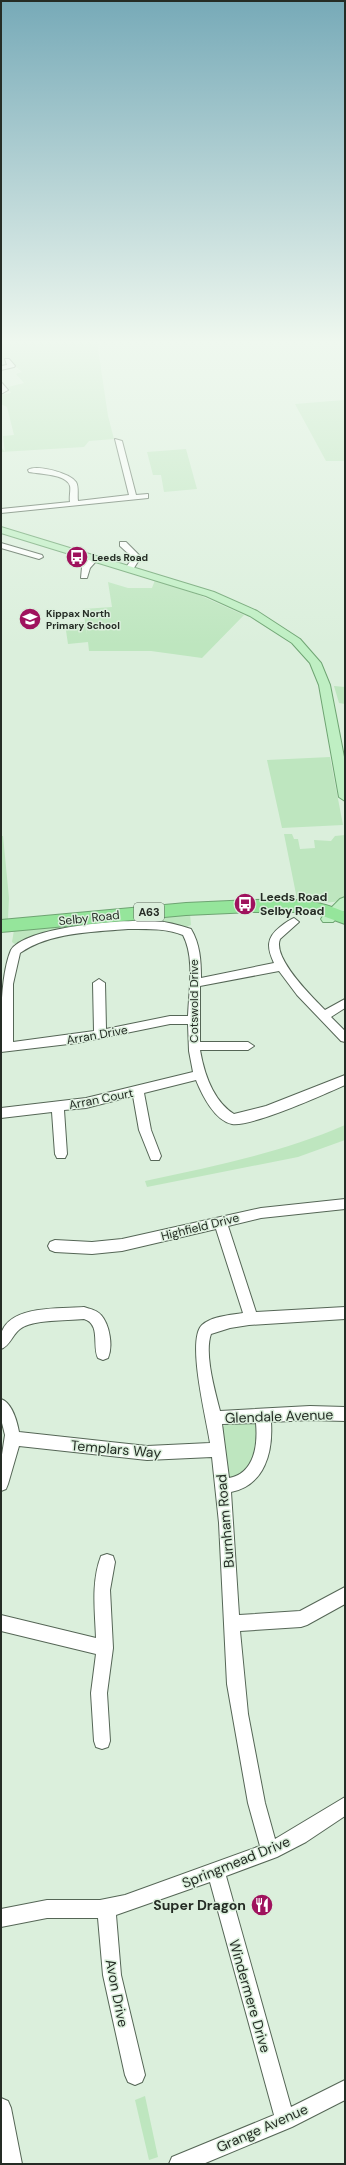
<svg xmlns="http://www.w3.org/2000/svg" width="346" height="2165" viewBox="0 0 346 2165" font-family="'DM Sans',sans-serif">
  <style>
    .green { fill: #bee6bf }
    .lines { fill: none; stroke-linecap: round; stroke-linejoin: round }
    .minor-casing { stroke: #556656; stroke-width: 2 }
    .major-casing { stroke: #6ea472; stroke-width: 2 }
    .highway-casing { stroke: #6ea472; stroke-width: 2 }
    .minor { fill: #fff; fill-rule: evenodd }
    .major { fill: #bfefc3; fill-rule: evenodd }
    .highway { fill: #95e59b; fill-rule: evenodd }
    .labels { text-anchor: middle; stroke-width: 3; stroke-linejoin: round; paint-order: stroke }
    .far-poi-label { font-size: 10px; font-weight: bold; fill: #252c25; stroke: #dbefdc; text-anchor: start }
    .shield { fill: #dbefdc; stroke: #5c665c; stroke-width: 1 }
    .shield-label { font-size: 11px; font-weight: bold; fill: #252c25 }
    .poi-label { font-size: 12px; font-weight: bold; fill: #252c25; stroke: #dbefdc; text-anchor: start }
    .street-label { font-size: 12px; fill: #252c25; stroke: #dbefdc }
    .near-street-label { font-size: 14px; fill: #252c25; stroke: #dbefdc }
    .near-poi-label { font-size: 14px; font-weight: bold; fill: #252c25; stroke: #dbefdc; text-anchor: end }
  </style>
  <rect width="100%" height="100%" fill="#dbefdc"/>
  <path class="green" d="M2,342H97L108,416L114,439L89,441L84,447L1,452V447L5,452L3,436L14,435L7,407L1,404V395L11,393L8,387L24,383L16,374L22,372L8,359L1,360Z
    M344,400L345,461H326L295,404Z
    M186,449L197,489L164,492L161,475H153L147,452Z
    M155,580L197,594L244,615L202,658L151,651H89L88,642L68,644L65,624L84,622L87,634L83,609L112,607L108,582L128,588H152Z
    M334,686L345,687V704L339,703Z
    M330,757L343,825L282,828L267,760Z
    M284,834H292L294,839H298L300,849L315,848L314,840L331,841L335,836L345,835V897C332,907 312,901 297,899Z
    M1,836H3L9,898L8,919L6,921H1Z
    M190,914L191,925L186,927L116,922Z
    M67,927L39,935L16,945L12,942L14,930Z
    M345,1125V1140L298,1157L147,1187L145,1181C213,1166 281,1153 345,1125Z
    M226,1423H258L262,1434L247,1472L231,1478L228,1476L222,1429Z
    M145,2096L158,2157L149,2160L135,2100Z"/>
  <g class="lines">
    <g class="minor-casing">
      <path id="minor" d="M5,359H9L15,366L14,367L1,370V366L7,365Z
        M1,382L8,390L1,394Z
        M115,439L122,441L136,495L148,494V498L1,513V509L70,502C69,497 71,490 70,486C67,474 39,474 29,472L28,470C36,464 70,473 76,482C79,487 77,495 78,501L129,495Z
        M120,542H126L139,555V560L132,571L125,569L131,560V556L120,546Z
        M1,543L42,555L43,557L39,559L1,548Z
        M91,557L98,559L90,568L87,578H81L82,567Z
        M294,918L299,922L280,939C272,958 312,997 325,1010L345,999V1008L331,1017L345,1031V1042L341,1041L297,995L279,971L200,986V1042H248L254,1046L248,1050H200C204,1073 213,1101 234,1114L266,1106L345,1075V1085C325,1094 252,1127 232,1124C215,1121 202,1095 196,1080L144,1093L151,1130L161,1156L159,1160H151L139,1130L133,1096L86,1108L64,1110L67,1154L65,1158H57L55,1154L52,1112L1,1118V1108L86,1098L193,1072L189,1051L188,1024H170L77,1043L1,1052C1,1023 0,976 11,950C26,926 128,919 155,921C168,922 179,925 191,929C200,944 201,961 201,978L274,963C267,948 266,938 280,927C285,923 289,920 294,918ZM128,929C147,929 165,928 183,935C195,958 189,990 188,1016H170L106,1029L105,983L99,979L93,983L94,1031L13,1042V984L20,953C50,932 93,932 128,929Z
        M345,1199V1209L261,1218L228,1226L256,1312L345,1307V1319L249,1325L230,1328L211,1334C204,1354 215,1391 220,1411L310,1406L345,1407V1421L310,1420L271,1422C273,1452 265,1485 231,1492L239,1615L300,1611L345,1587V1604L307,1625L301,1627L240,1631L248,1714L265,1803L275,1839L345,1797V1816L306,1842L277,1857L226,1876L291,2107L345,2080V2100L292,2127L203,2164H169L172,2157L274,2115L210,1882L116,1915L121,1975L145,2075L142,2082L135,2085L128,2082L125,2075L103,1975L98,1918H47L1,1927V1909L47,1900H100L125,1895L260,1846L248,1803L227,1684L219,1523L212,1457L147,1460L19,1446L8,1484L6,1489L1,1491V1461L5,1435L1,1419V1399C12,1403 17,1421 19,1432L147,1446L210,1443C207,1421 186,1340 202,1325C212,1316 231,1315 243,1313L216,1229L122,1251L92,1254L55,1252L50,1250L48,1246L50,1242L55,1240L92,1242L122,1239L261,1208ZM256,1423C258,1444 255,1473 229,1478L222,1424Z
        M84,1307C90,1309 97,1310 101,1315C110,1325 113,1347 108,1358L103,1360L98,1358C92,1346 101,1324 84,1319C66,1321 33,1319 20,1329C12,1335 10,1346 1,1349C1,1344 0,1336 2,1331C13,1305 60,1309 84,1307Z
        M107,1554L113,1556L115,1562L110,1590L113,1648L107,1693L110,1741L108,1747L102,1749L96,1747L94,1741L91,1693L96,1654L1,1631V1615L96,1638C95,1611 91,1582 101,1556Z
        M1,2098L8,2101L11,2108L22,2164H2Z"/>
    </g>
    <g class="major-casing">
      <path id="major" d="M1,527L214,592L257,611L300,639L321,663L330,685L345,762V801L339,797L319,685L310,663L292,643L250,616L206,596L1,533Z
        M345,897V910L333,922H323L321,919L323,916L340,899Z"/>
    </g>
    <g class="highway-casing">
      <path id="highway" d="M252,900C288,900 311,897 345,912V924L312,912H252L186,915L1,932V920L186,903Z"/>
    </g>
    <use href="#minor" class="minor"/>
    <use href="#major" class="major"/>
    <use href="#highway" class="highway"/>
  </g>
  <linearGradient id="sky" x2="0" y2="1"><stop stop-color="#77aab8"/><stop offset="0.53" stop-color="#eff8ef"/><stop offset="1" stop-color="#eff8ef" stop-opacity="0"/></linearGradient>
  <rect width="346" height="645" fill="url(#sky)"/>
  <defs>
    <g id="bus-disc" transform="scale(1.15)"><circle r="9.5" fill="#9f125d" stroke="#dbefdc"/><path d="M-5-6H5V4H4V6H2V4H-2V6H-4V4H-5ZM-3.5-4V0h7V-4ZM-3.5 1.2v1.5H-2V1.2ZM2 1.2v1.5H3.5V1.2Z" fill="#fff"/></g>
    <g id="school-disc" transform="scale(1.15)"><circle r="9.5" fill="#9f125d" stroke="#dbefdc"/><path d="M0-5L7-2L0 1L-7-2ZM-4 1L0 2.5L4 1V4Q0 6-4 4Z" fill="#fff"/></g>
    <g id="restaurant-disc" transform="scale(1.15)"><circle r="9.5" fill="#9f125d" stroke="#dbefdc"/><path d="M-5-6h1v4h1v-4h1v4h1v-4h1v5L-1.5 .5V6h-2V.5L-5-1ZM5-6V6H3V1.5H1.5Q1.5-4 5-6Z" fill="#fff"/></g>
  </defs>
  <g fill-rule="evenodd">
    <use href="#bus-disc" x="77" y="557"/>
    <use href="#school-disc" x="30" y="619"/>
    <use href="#bus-disc" x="245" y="904"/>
    <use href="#restaurant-disc" x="262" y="1905"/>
  </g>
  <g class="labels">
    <g class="far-poi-label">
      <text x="92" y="561">Leeds Road</text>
      <text x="46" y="617">Kippax North<tspan x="46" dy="12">Primary School</tspan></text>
    </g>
    <rect class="shield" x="134" y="903" width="30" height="18" rx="3"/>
    <g class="shield-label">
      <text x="149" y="916">A63</text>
    </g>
    <g class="poi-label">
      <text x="260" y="901">Leeds Road<tspan x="260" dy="14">Selby Road</tspan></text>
    </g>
    <g class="street-label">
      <text transform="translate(89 918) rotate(-6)" y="4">Selby Road</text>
      <text transform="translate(194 1001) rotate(-90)" y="4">Cotswold Drive</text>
      <text transform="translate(97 1035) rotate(-10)" y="4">Arran Drive</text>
      <text transform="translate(101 1099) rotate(-11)" y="4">Arran Court</text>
      <text transform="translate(200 1227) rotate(-14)" y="4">Highfield Drive</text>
    </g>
    <g class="near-street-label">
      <text transform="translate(279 1416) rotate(-2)" y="5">Glendale Avenue</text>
      <text transform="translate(116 1449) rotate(5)" y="5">Templars Way</text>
      <text transform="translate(225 1521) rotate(-95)" y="5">Burnham Road</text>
      <text transform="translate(236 1862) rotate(-22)" y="5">Springmead Drive</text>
      <text transform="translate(117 1993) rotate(79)" y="5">Avon Drive</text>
      <text transform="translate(250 1996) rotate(74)" y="5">Windermere Drive</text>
      <text transform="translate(262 2128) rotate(-24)" y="5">Grange Avenue</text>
    </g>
    <g class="near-poi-label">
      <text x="246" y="1910">Super Dragon</text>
    </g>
  </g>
  <rect width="346" height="2165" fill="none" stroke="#252c25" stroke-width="4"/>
</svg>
